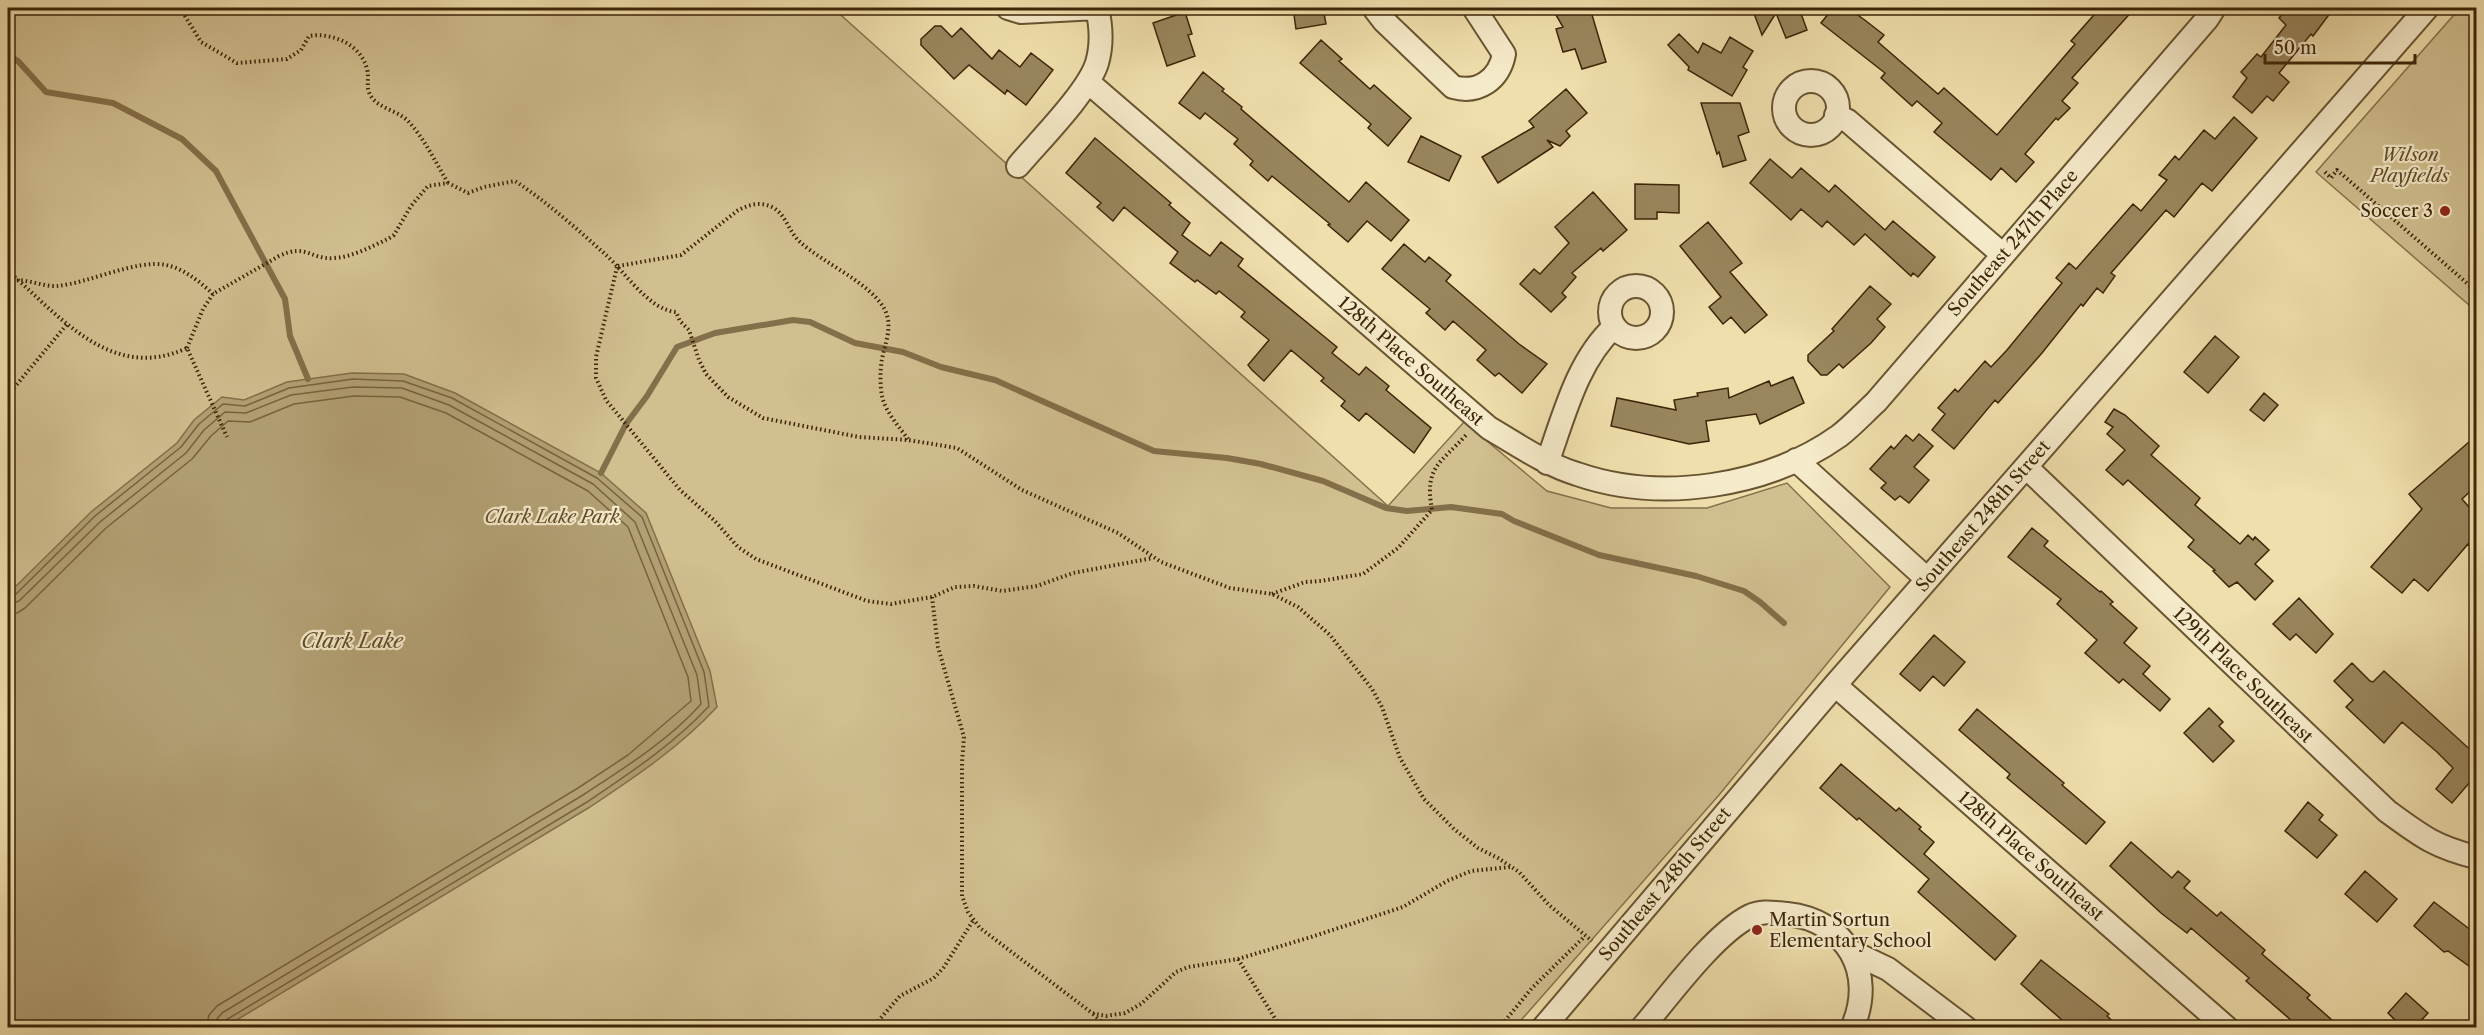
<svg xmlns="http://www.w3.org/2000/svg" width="2484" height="1035" viewBox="0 0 2484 1035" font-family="'Libre Caslon Text',serif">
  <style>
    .green { fill: #d1bf90; stroke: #86724c; stroke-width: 1.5 }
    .water { fill: #b2a074; stroke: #836f49; stroke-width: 1.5 }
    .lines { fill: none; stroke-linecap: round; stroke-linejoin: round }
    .shore { stroke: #77623e; stroke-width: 1.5 }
    .stream { stroke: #836f49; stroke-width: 6 }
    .building { fill: #99865d; stroke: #3c2508; stroke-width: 1.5 }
    .minor-casing { stroke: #695431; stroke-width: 26 }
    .path { stroke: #3c2508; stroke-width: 4; stroke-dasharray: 1.5 3; stroke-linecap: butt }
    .minor { stroke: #f5eac9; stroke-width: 22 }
    .poi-dot { fill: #8f2418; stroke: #f5eac9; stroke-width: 2 }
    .labels { text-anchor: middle; stroke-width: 4.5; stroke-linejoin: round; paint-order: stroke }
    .park-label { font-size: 18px; font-style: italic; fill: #614c2a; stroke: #f5eac9 }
    .poi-label { font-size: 18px; fill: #3c2508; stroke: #f5eac9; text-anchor: end }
    .street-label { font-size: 18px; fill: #3c2508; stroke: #f5eac9 }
    .water-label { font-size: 20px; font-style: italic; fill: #5f4a28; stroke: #f5eac9 }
  </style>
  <rect width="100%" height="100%" fill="#efdfac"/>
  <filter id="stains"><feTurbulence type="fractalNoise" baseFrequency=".00333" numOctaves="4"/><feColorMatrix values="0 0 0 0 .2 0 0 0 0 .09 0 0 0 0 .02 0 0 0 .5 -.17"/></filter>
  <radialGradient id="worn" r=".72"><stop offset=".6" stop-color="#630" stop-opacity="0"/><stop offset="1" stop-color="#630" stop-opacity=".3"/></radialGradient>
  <path class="green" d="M8,8H833L1388,506L1464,422L1547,491L1611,508H1707L1787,483L1890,587L1719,795L1515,1027H8Z
    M2460,8H2476V311L2316,172Z"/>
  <path class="water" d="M352,373L404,374L455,393L601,473L646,513L710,671L717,707C680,747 635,777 590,807L225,1027H8V594L91,512L177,443L194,420L222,397L244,400L287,382Z"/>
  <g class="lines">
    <path class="shore" d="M8,598L14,596L95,516L181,447L199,424L223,404L245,406L289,388L353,379L403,381L452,398L597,478L642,517L704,672L709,706C674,744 630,773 587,802L226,1020L223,1028
      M8,605L19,601L100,522L186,453L204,430L225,412L246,413L291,395L353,387L402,388L449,405L593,484L635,522L697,675L701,704C668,741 624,768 583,795L222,1013L217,1019L215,1028
      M8,614L17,613L25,608L106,528L192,459L211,436L228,421L250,422L294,404L354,396L400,397L446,413L588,491L628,527L688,677L691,701L628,755L578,788L217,1006L209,1015L206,1028"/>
    <path class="stream" d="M8,55L18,61L46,92L113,103L182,139L216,171L285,299L290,336L308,379
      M601,473L626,424L647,396L677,347L715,333L793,320L810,322L855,343L903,352L941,367L995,380L1154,451L1227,458L1261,464L1323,481L1386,508L1407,511L1451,507L1502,514L1514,521L1599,555L1696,576L1744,591L1760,602L1784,623"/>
  </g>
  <path class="building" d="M1293,8H1323L1326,24L1296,29Z
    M1552,8H1590L1606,62L1582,69L1575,49L1563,52L1556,29L1563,27Z
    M1752,8H1799L1807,30L1786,38L1776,13L1762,35Z
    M1833,8H1848L1866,21L1884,35L1878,42L1938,94L1944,88L1997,135L2075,44L2071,41L2100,8H2135L2072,78L2078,83L2062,101L2070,108L2058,120L2056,118L2025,154L2034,162L2016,182L2001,168L1991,180L1934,132L1942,123L1917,101L1912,106L1881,78L1885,73L1821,23Z
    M2287,8H2334L2313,36L2311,34L2279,73L2289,82L2273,101L2267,96L2252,113L2233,97L2247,78L2241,72L2257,54L2261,57L2286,25L2279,18Z
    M1185,12L1192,34L1188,35L1195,56L1167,66L1153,23Z
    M935,26H941L952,37L961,28L992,59L999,50L1020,67L1031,53L1053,70L1026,105L1007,90L1005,94L969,65L954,79L921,45V39Z
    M1679,34L1698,53L1703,43L1721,53L1730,37L1753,51L1743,67L1747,70L1732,96L1688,70L1689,67L1668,45Z
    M1321,40L1342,59L1339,61L1370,89L1374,85L1411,118L1388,146L1368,128L1371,124L1300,63Z
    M1203,72L1224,89L1222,91L1242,107L1241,109L1349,202L1366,182L1409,220L1391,241L1367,221L1348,242L1328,225L1330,224L1272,176L1268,181L1250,165L1253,161L1234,144L1238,139L1205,113L1200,119L1179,103Z
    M1566,89L1587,113L1566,131L1570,136L1560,146L1547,140L1553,147L1498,183L1482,157L1534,127L1529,121Z
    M1701,103H1740L1749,132L1738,136L1746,160L1723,167L1719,152L1717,154Z
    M2234,117L2257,138L2212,191L2202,183L2174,217L2166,210L2111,273L2115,276L2103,293L2097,288L2083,306L2081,304L2042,353L1998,403L1995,400L1954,449L1932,430L1945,414L1938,408L1955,389L1958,392L1985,361L1991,367L2007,350L2062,283L2056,278L2069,263L2076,269L2133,204L2141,211L2167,180L2159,175L2175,156L2179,160L2204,130L2215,139Z
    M1421,136L1461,156L1449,181L1408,162Z
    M1095,138L1171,203L1169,205L1190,223L1182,235L1210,256L1221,242L1243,259L1238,266L1337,347L1332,353L1359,375L1366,367L1389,386L1386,390L1431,428L1414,453L1366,413L1359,421L1341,406L1345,401L1321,381L1324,378L1291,350L1264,381L1252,370L1248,365L1269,340L1241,317L1245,312L1219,291L1216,294L1197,280L1195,282L1170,263L1178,252L1124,207L1113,221L1097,207L1101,203L1066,173Z
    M1770,159L1792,178L1801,168L1829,192L1835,185L1885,230L1893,221L1935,257L1918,277L1913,273L1911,276L1865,234L1854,245L1827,221L1822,227L1801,209L1791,220L1750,183Z
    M1635,184L1679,185V213L1657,212V219H1635Z
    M1593,192L1627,230L1603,251L1601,248L1572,273L1576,277L1562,293L1566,297L1551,312L1520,284L1534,269L1540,274L1569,243L1555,227Z
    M1708,222L1742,263L1730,272L1767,315L1745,333L1731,317L1723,324L1709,307L1721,297L1680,246Z
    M1404,244L1425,262L1429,257L1451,275L1446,281L1519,344L1547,364L1522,393L1499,373L1495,376L1477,360L1486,350L1453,321L1445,330L1426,313L1430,309L1382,269Z
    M1870,286L1891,304L1877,319L1885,327L1871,343L1843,368L1839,364L1827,375H1821L1808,361V355L1834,331L1832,329Z
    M2215,336L2239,357L2208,393L2184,372Z
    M1793,377L1804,403L1760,424L1756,414L1706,421L1709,441L1689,444L1611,426L1617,398L1676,410L1674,400L1698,396L1697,393L1728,388L1729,398L1769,381L1771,386Z
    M2264,393L2278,405L2264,421L2250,410Z
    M2114,409L2125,415L2159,446L2151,455L2200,498L2195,505L2240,544L2248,535L2253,540L2255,537L2269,550L2255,564L2273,581L2255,600L2237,582L2229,587L2213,571L2215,570L2188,547L2194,540L2128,480L2123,485L2106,470L2125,450L2107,434L2113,427L2105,422Z
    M1919,434L1933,446L1914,467L1929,480L1909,503L1900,496L1895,500L1881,488L1886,483L1870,469L1891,446L1894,449L1906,435L1913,441Z
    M2469,442L2476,450V486L2462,499L2476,515V553L2468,544L2428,591L2414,579L2402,593L2371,567L2422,509L2409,494Z
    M2032,528L2048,541L2044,546L2100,592L2101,591L2113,602L2110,604L2137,628L2124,643L2150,666L2143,674L2170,699L2160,711L2123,679L2119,683L2085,653L2097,640L2057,604L2061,599L2008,557Z
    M2299,598L2333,634L2316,653L2296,634L2290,640L2273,624Z
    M1934,635L1965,662L1944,686L1933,676L1920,691L1900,674Z
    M2352,663L2370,681L2373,682L2384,671L2476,755V775L2452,803L2436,789L2453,768L2437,752L2402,722L2384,743L2346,707L2353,700L2334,681Z
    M2209,708L2223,722L2219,726L2234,741L2213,762L2184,733Z
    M1977,709L2064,783L2062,785L2105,822L2086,844L2007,778L2010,774L1959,730Z
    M1841,764L1896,811L1899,808L1921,827L1919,829L1934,842L1924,854L2016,936L1995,960L1918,892L1929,879L1859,818L1857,820L1820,788Z
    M2308,802L2323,815L2319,820L2337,835L2317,858L2285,831Z
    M2131,842L2172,878L2178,871L2190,881L2184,888L2217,916L2221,912L2265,950L2262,954L2310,995L2307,998L2341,1028H2300L2246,981L2249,978L2191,928L2187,933L2161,913L2110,866Z
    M2365,871L2397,899L2377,922L2345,894Z
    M2434,902L2476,934V971L2448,951L2444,952L2414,926Z
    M2041,960L2109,1014L2107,1016L2120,1028H2071L2062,1020L2021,984Z
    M2406,993L2428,1013L2414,1028H2403L2388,1013Z"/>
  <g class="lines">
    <g class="minor-casing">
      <path id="minor" d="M1008,8L1021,12L1097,8
        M1374,8L1384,21L1453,87C1478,94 1499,80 1504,54L1474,8
        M1784 108a27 27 0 1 1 54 0a27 27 0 1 1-54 0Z
        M1088,82L1489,428C1518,445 1545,464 1577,474C1661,503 1767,487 1839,436C1852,426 1864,413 1876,402L2207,19L2214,8
        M1836,115L1848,121L2002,254
        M1018,166C1039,141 1088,92 1097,63C1102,46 1101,25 1097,8
        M1610 312a26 26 0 1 1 52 0a26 26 0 1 1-52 0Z
        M1796,460L1927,579
        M1547,463C1564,416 1577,361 1614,327
        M2026,467L2387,811C2421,836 2435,847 2476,857
        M1835,685L2227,1028
        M1850,951L1888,969L1966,1028
        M1543,1028L1835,685L2427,8
        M1642,1028C1669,996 1714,934 1750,916C1762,910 1774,913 1787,914C1846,920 1877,973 1852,1028"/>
    </g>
    <path class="path" d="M180,8L201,42L237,63L287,59L301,50L309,36C331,32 361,44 367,69C370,81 364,88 373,99C382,109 398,111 408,121C424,138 436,163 448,183
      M2325,172L2331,178L2337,170L2476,291
      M618,266L681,255L737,211C747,205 760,201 772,207C786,214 788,231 800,242C823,263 871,283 885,310C893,327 885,343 882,359C880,370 880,385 882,396C885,411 899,427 908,439
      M617,267L596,357V378L606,400L680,490L714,520L738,547L756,559L867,601L891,604L932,597L955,587L974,586L1002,591L1037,586L1073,573L1153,558
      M8,271C60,316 111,383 187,348L227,437
      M8,282C23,276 40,287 57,286C89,283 137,259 166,265C185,269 200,282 213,294
      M187,348L203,309L213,294L279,256C307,243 311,260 334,258C353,257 372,246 388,239L394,235L411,206L428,186L448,183L468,193L484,187L515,181C547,202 577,229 605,254C625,272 649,310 676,312L680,321L689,330L699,360L706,374L728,397L763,418L859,437L908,440L957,448L1022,490L1118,533L1161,562L1230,588L1272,594L1298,607L1330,635L1372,689L1382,707L1400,758L1424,799L1454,829L1478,848L1498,858L1519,872L1549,905L1592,941
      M8,395L68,323
      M1272,594L1305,582L1321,581L1363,574L1398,548L1432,510C1424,467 1440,464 1466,435
      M932,597L938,647L964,737L962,762V896L968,912L980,928L1092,1013L1106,1016L1125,1013L1141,1004L1176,972L1188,967L1238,959L1311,937L1403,907L1447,881L1471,871L1510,867
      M1238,959L1281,1028
      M1093,1014L1108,1028
      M872,1028L900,996L934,978L944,967L974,919
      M1499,1028L1532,988L1585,936"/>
    <use href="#minor" class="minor"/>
  </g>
  <g class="poi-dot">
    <circle cx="2445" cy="211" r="6"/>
    <circle cx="1757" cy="930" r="6"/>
  </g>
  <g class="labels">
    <g class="park-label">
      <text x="2410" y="161">Wilson<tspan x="2410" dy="21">Playfields</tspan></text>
      <text x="552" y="523">Clark Lake Park</text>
    </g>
    <g class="poi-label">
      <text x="2433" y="217">Soccer 3</text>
      <text x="1769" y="926" text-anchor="start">Martin Sortun<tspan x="1769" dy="21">Elementary School</tspan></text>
    </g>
    <g class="street-label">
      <text transform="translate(2013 243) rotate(-49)" y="6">Southeast 247th Place</text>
      <text transform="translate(1411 361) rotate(41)" y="6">128th Place Southeast</text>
      <text transform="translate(1983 516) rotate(-49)" y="6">Southeast 248th Street</text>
      <text transform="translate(2243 675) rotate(44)" y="6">129th Place Southeast</text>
      <text transform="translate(2031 856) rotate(41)" y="6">128th Place Southeast</text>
      <text transform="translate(1665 884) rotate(-50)" y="6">Southeast 248th Street</text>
    </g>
    <g class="water-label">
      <text x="352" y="648">Clark Lake</text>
    </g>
  </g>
  <rect width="2484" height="1035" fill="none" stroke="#efdfac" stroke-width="30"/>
  <rect x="9" y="9" width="2466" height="1017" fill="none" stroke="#3c2508" stroke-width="3"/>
  <rect x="15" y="15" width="2454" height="1005" fill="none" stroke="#3c2508" stroke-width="1.5"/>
  <path d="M2265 54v9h150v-9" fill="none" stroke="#3c2508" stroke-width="3"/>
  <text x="2274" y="54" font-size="18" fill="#3c2508" stroke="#f5eac9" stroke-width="4.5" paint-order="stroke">50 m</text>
  <rect width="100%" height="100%" filter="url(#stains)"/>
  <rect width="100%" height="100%" fill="url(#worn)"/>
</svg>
